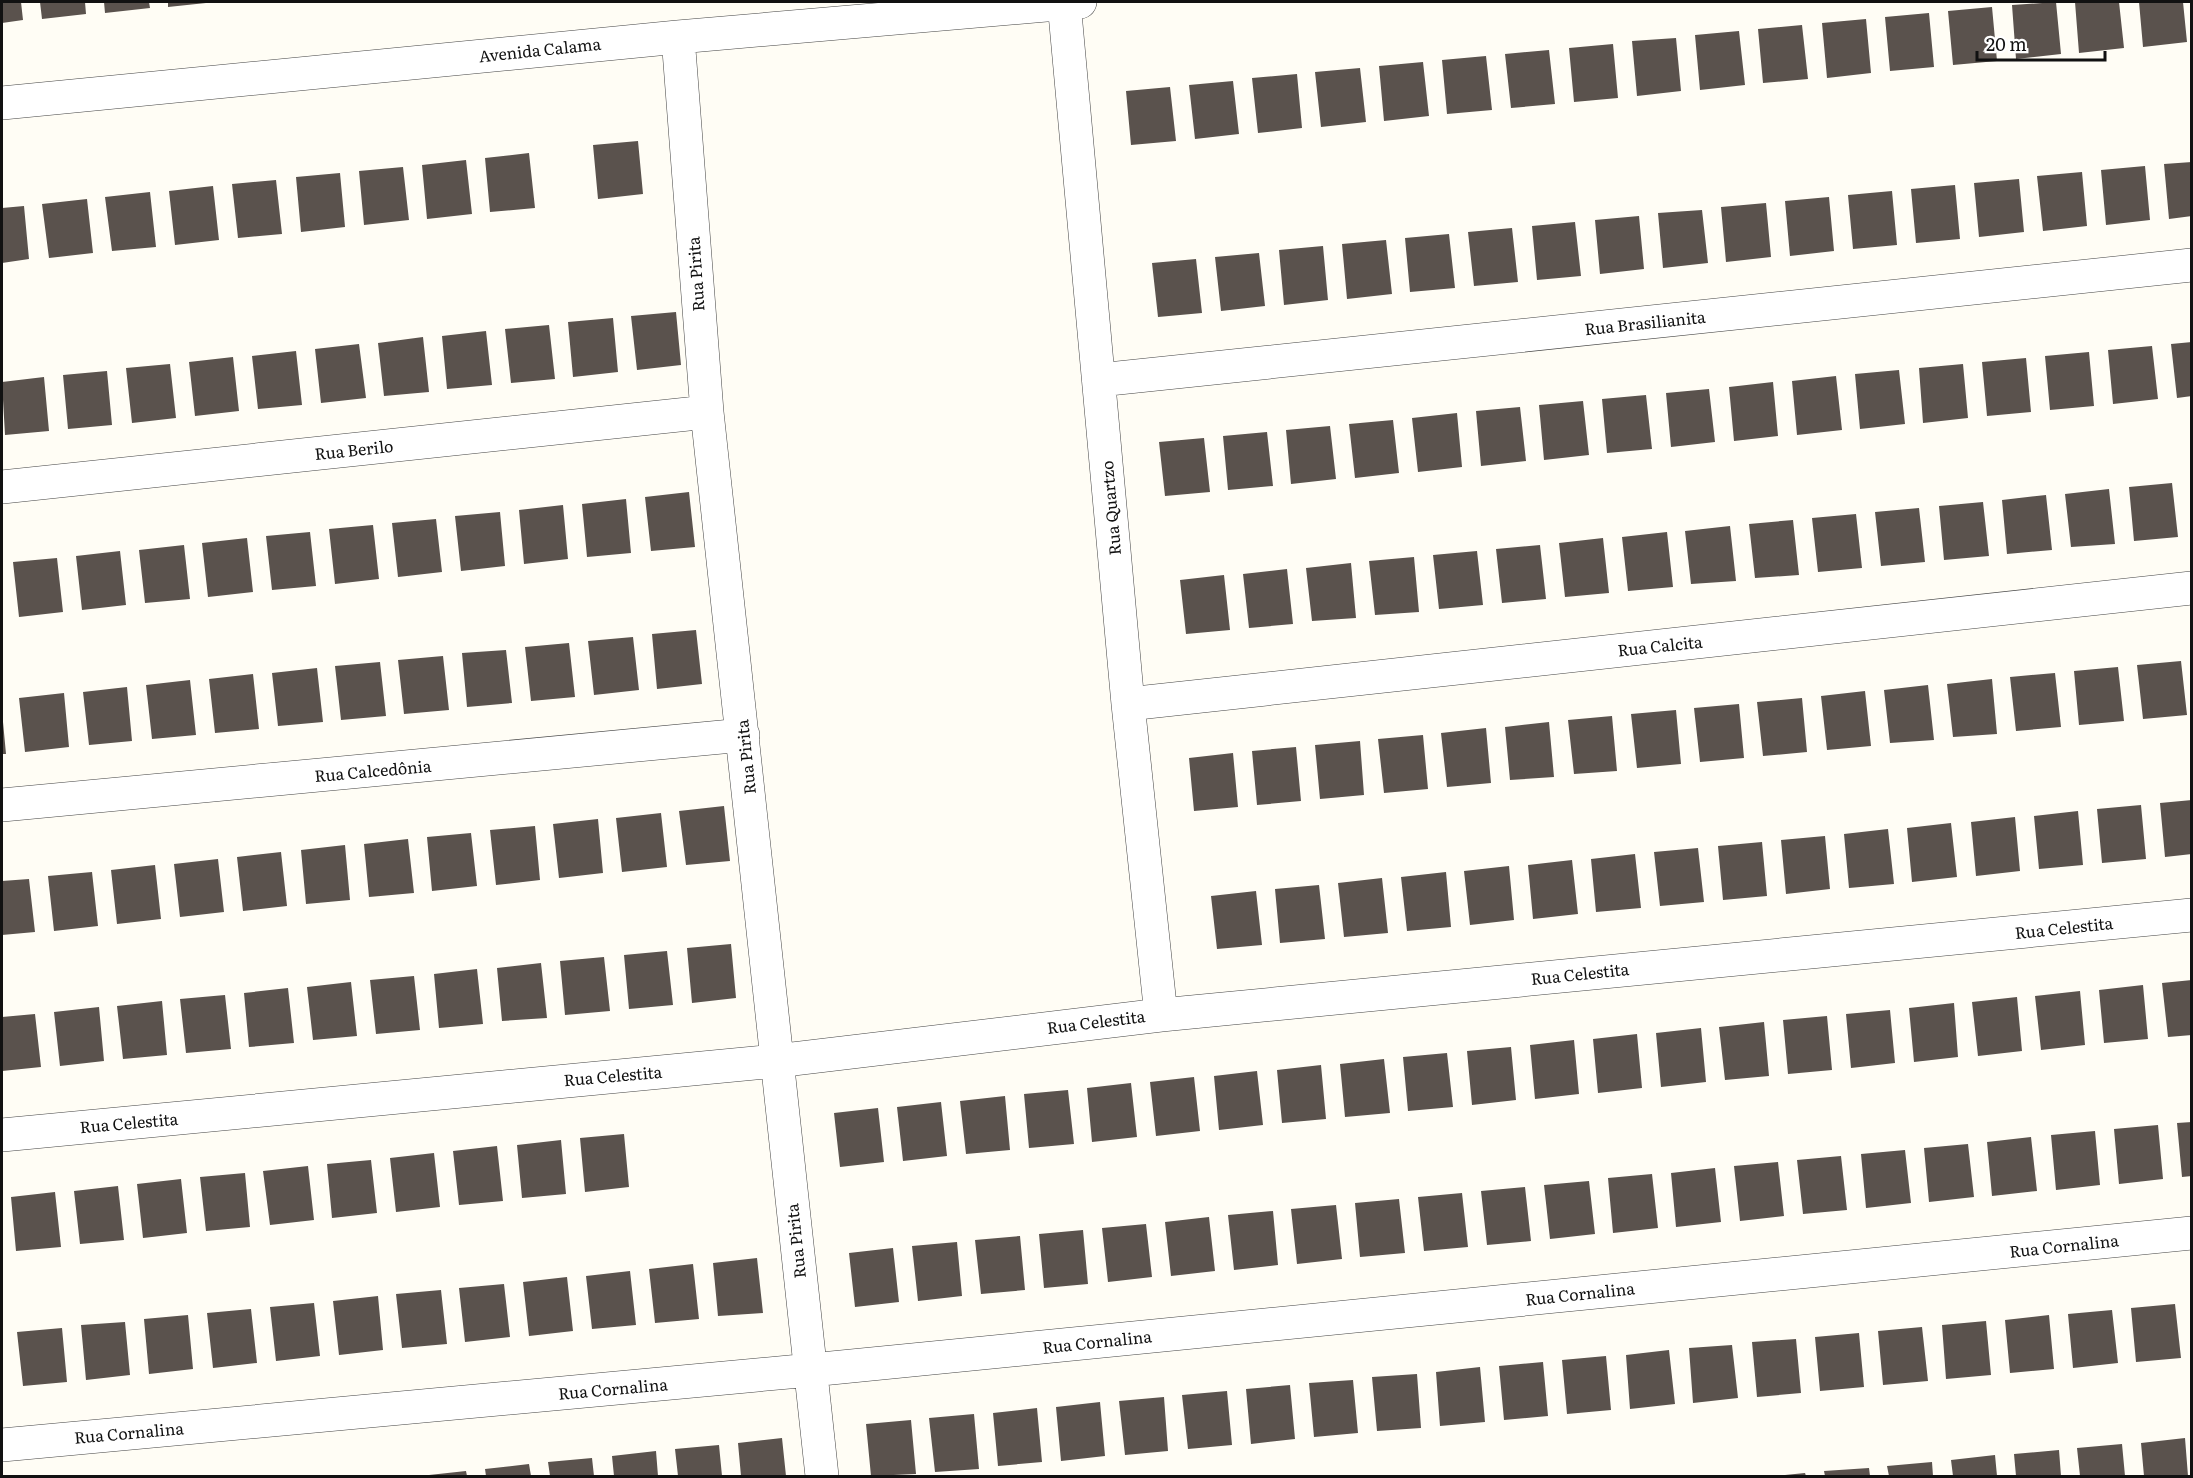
<svg xmlns="http://www.w3.org/2000/svg" width="2193" height="1478" viewBox="0 0 2193 1478" font-family="Literata,serif">
  <style>
    .building { fill: #5a524d }
    .lines { fill: none; stroke-linecap: round; stroke-linejoin: round }
    .minor-casing { stroke: #444; stroke-width: 34 }
    .minor { stroke: #fff; stroke-width: 33 }
    .labels { text-anchor: middle; stroke-width: 6; stroke-linejoin: round; paint-order: stroke }
    .street-label { font-size: 16px; fill: #111; stroke: #fff }
  </style>
  <rect width="100%" height="100%" fill="#fffdf5"/>
  <path class="building" d="M2,2H21L23,20L2,23Z
    M40,2H85L86,14L42,19Z
    M104,2H149L150,8L105,13Z
    M168,2H206V3L168,7Z
    M2056,2L2061,54L2016,59L2012,5Z
    M2075,2H2119L2124,48L2079,53Z
    M2139,2H2183L2187,42L2143,47Z
    M1992,7L1997,61L1953,65L1948,11Z
    M1929,13L1934,67L1890,71L1885,17Z
    M1866,19L1871,73L1827,78L1822,23Z
    M1802,25L1808,79L1763,83L1758,29Z
    M1739,31L1745,85L1700,90L1695,35Z
    M1676,38L1681,91L1637,96L1632,41Z
    M1613,44L1618,98L1574,102L1569,48Z
    M1549,50L1555,104L1511,108L1505,54Z
    M1486,56L1492,110L1447,114L1442,60Z
    M1423,62L1429,116L1384,121L1379,66Z
    M1360,68L1366,122L1321,127L1315,72Z
    M1297,74L1302,128L1258,133L1252,78Z
    M1233,81L1239,134L1195,139L1189,85Z
    M1170,87L1176,141L1131,145L1126,91Z
    M638,141L643,194L598,199L593,145Z
    M529,153L535,208L490,212L485,158Z
    M466,160L472,214L427,219L422,165Z
    M2192,162V216L2169,219L2164,164Z
    M2145,166L2150,220L2106,225L2101,170Z
    M403,167L409,220L364,225L359,171Z
    M2082,172L2087,226L2043,231L2037,176Z
    M340,173L345,227L301,232L296,177Z
    M2019,179L2024,232L1979,237L1974,183Z
    M276,180L282,234L238,238L232,184Z
    M1955,185L1960,239L1916,243L1911,189Z
    M213,186L219,240L175,245L169,191Z
    M1892,191L1897,245L1853,249L1848,195Z
    M150,192L156,247L112,251L105,197Z
    M1829,197L1834,251L1790,256L1785,201Z
    M87,199L93,253L49,258L42,204Z
    M1766,203L1771,257L1726,262L1721,207Z
    M24,206L29,259L2,263V208Z
    M1702,210L1708,263L1663,268L1658,213Z
    M1639,216L1644,269L1600,274L1595,220Z
    M1575,222L1581,276L1537,280L1532,226Z
    M1512,228L1518,282L1474,286L1468,232Z
    M1449,234L1455,288L1410,292L1405,238Z
    M1386,240L1392,294L1347,299L1342,244Z
    M1323,246L1328,300L1284,305L1279,250Z
    M1259,253L1265,306L1221,311L1215,257Z
    M1196,259L1202,313L1158,317L1152,263Z
    M676,312L681,365L637,370L631,316Z
    M613,318L618,372L573,377L568,322Z
    M549,325L555,379L511,383L505,329Z
    M486,331L492,385L447,389L442,336Z
    M423,337L429,392L384,396L378,343Z
    M2192,342V396L2177,398L2171,344Z
    M359,344L366,398L321,403L315,349Z
    M2152,346L2158,399L2113,404L2108,350Z
    M296,351L302,405L258,409L252,356Z
    M2089,352L2094,406L2050,410L2045,356Z
    M233,357L239,411L195,416L189,362Z
    M2026,358L2031,412L1987,416L1982,362Z
    M170,364L176,418L132,423L126,368Z
    M1963,364L1968,418L1923,423L1919,368Z
    M1899,370L1905,424L1860,429L1855,374Z
    M107,371L112,425L68,429L63,375Z
    M1836,376L1842,430L1797,435L1792,381Z
    M44,377L49,431L5,435L2,382Z
    M1773,382L1778,436L1734,441L1729,387Z
    M1709,389L1715,442L1671,447L1666,393Z
    M1646,395L1652,449L1607,453L1602,399Z
    M1583,401L1589,455L1544,460L1539,405Z
    M1520,407L1526,461L1481,466L1476,411Z
    M1457,413L1462,467L1418,472L1412,418Z
    M1393,420L1399,473L1355,478L1349,424Z
    M1330,426L1336,479L1291,484L1286,430Z
    M1267,432L1273,486L1228,490L1223,436Z
    M1204,438L1210,492L1165,496L1159,442Z
    M2172,483L2178,537L2134,541L2129,487Z
    M2109,489L2115,544L2071,547L2065,494Z
    M689,492L695,547L651,551L645,497Z
    M2046,495L2052,550L2007,554L2002,500Z
    M626,499L631,553L587,557L582,504Z
    M1983,502L1989,556L1944,560L1939,506Z
    M563,505L568,559L524,564L519,510Z
    M1919,508L1925,562L1881,566L1875,512Z
    M500,512L505,566L461,571L455,516Z
    M1856,514L1862,568L1818,572L1812,518Z
    M436,519L442,572L398,577L392,523Z
    M1793,520L1799,575L1755,578L1749,524Z
    M373,525L379,579L335,584L329,529Z
    M1730,526L1736,581L1691,584L1685,531Z
    M310,532L316,586L272,590L266,536Z
    M1667,532L1673,587L1628,591L1622,537Z
    M247,538L253,592L208,597L202,543Z
    M1603,538L1609,593L1565,597L1559,543Z
    M184,545L190,599L145,603L139,550Z
    M1540,545L1546,599L1502,603L1496,549Z
    M120,551L126,605L82,610L76,556Z
    M1477,551L1483,605L1439,609L1433,555Z
    M1414,557L1419,612L1375,615L1369,561Z
    M57,558L63,612L19,617L13,562Z
    M1351,563L1356,618L1312,621L1306,568Z
    M1287,569L1293,624L1249,628L1243,574Z
    M1224,575L1230,630L1186,634L1180,580Z
    M696,630L702,684L657,689L652,634Z
    M633,637L639,690L594,695L588,641Z
    M569,643L575,697L531,701L525,647Z
    M506,650L512,703L467,707L462,653Z
    M443,656L449,710L404,714L398,660Z
    M2181,661L2187,715L2143,719L2137,665Z
    M380,662L386,716L341,720L335,666Z
    M2118,667L2124,721L2079,725L2074,671Z
    M317,668L323,722L278,726L272,673Z
    M2055,673L2061,727L2016,731L2010,677Z
    M253,674L259,729L215,733L209,679Z
    M1992,679L1997,734L1953,737L1947,684Z
    M190,680L196,735L152,739L146,685Z
    M1928,685L1934,740L1890,743L1884,690Z
    M127,687L132,741L89,745L83,692Z
    M1865,691L1871,746L1827,750L1821,696Z
    M64,693L69,747L25,752L19,698Z
    M1802,698L1807,752L1763,756L1757,702Z
    M1739,704L1744,758L1700,762L1694,708Z
    M1676,710L1681,764L1637,768L1631,714Z
    M1612,716L1617,771L1574,774L1568,720Z
    M2,722H3L6,754H2Z
    M1549,722L1554,777L1510,780L1505,727Z
    M1486,728L1491,783L1447,787L1441,733Z
    M1423,735L1428,789L1384,793L1378,739Z
    M1360,741L1364,795L1320,799L1315,745Z
    M1296,747L1301,801L1257,805L1252,751Z
    M1233,753L1238,807L1194,811L1189,758Z
    M2192,800V854L2165,857L2160,803Z
    M2141,805L2146,859L2102,863L2097,809Z
    M724,806L730,861L686,865L679,811Z
    M2078,811L2083,865L2039,869L2034,816Z
    M661,813L667,867L622,872L616,818Z
    M2015,817L2020,871L1976,876L1971,822Z
    M598,819L603,873L559,878L553,824Z
    M1951,823L1957,877L1912,882L1907,828Z
    M535,826L540,880L496,885L490,830Z
    M1888,829L1894,884L1849,888L1844,834Z
    M471,833L477,886L432,891L427,837Z
    M1825,836L1830,889L1786,894L1781,840Z
    M408,839L414,893L369,897L364,844Z
    M1762,842L1767,896L1723,900L1718,846Z
    M345,845L350,900L306,904L301,850Z
    M1698,848L1704,902L1660,906L1654,852Z
    M281,852L287,906L243,911L237,857Z
    M1635,854L1641,908L1596,912L1591,859Z
    M218,859L224,912L180,917L174,864Z
    M1572,860L1578,914L1533,919L1528,865Z
    M155,865L161,919L117,924L111,870Z
    M1509,866L1514,920L1470,925L1464,871Z
    M92,872L98,926L54,931L48,876Z
    M1446,872L1451,927L1407,931L1401,877Z
    M1382,878L1388,933L1344,937L1338,883Z
    M29,879L35,932L2,935V881Z
    M1319,885L1325,939L1280,943L1275,889Z
    M1256,891L1262,945L1217,949L1211,896Z
    M731,944L736,998L692,1003L687,948Z
    M667,951L673,1005L629,1009L624,955Z
    M604,957L610,1011L565,1015L560,961Z
    M541,963L547,1018L502,1021L497,968Z
    M477,969L483,1024L439,1028L434,974Z
    M414,976L420,1030L376,1034L370,980Z
    M2192,980V1035L2168,1037L2162,983Z
    M351,982L357,1036L313,1040L307,987Z
    M2143,985L2148,1039L2104,1043L2099,990Z
    M288,988L294,1043L249,1047L244,993Z
    M2080,991L2085,1045L2041,1050L2035,996Z
    M225,995L231,1049L186,1053L180,999Z
    M2017,997L2022,1051L1978,1056L1972,1002Z
    M162,1001L167,1055L123,1059L117,1006Z
    M1954,1003L1958,1057L1914,1062L1909,1008Z
    M99,1007L104,1061L60,1066L54,1012Z
    M1890,1010L1895,1063L1851,1068L1846,1014Z
    M35,1014L41,1067L2,1071V1017Z
    M1827,1016L1832,1070L1788,1074L1783,1020Z
    M1764,1022L1769,1076L1725,1080L1719,1027Z
    M1701,1028L1706,1082L1661,1087L1656,1033Z
    M1637,1034L1642,1088L1598,1093L1593,1039Z
    M1574,1040L1579,1094L1535,1099L1530,1045Z
    M1511,1047L1516,1100L1472,1105L1467,1051Z
    M1447,1053L1453,1107L1408,1111L1403,1057Z
    M1384,1059L1390,1113L1345,1117L1340,1064Z
    M1321,1065L1326,1119L1282,1123L1277,1070Z
    M1257,1071L1263,1125L1219,1130L1214,1076Z
    M1194,1077L1200,1131L1156,1136L1150,1082Z
    M1131,1083L1137,1137L1092,1142L1087,1088Z
    M1068,1090L1074,1144L1029,1148L1024,1094Z
    M1005,1096L1010,1150L966,1154L960,1101Z
    M941,1102L947,1156L903,1161L897,1107Z
    M878,1108L884,1162L840,1167L834,1113Z
    M2192,1122V1176L2182,1177L2177,1123Z
    M2158,1125L2163,1179L2119,1184L2114,1129Z
    M2095,1131L2100,1185L2056,1190L2051,1135Z
    M624,1134L629,1187L585,1192L580,1138Z
    M2031,1137L2037,1191L1992,1196L1987,1142Z
    M561,1140L566,1194L522,1198L517,1145Z
    M1968,1144L1974,1197L1929,1202L1924,1148Z
    M497,1146L503,1201L459,1205L453,1151Z
    M1905,1150L1911,1203L1866,1208L1861,1154Z
    M434,1153L440,1207L396,1212L390,1158Z
    M1841,1156L1847,1210L1803,1214L1797,1160Z
    M371,1160L377,1213L332,1218L327,1164Z
    M1778,1162L1784,1216L1740,1221L1734,1166Z
    M308,1166L314,1220L270,1225L263,1171Z
    M1715,1168L1721,1222L1676,1227L1671,1173Z
    M245,1173L250,1227L206,1231L200,1177Z
    M1652,1174L1658,1228L1613,1233L1608,1178Z
    M181,1179L187,1233L143,1238L137,1184Z
    M1589,1181L1595,1234L1550,1239L1544,1185Z
    M118,1186L124,1240L80,1244L74,1191Z
    M1525,1187L1531,1241L1487,1245L1481,1191Z
    M55,1192L61,1247L16,1251L11,1197Z
    M1462,1193L1468,1247L1424,1251L1418,1197Z
    M1399,1199L1405,1253L1360,1257L1355,1203Z
    M1336,1205L1342,1259L1297,1264L1291,1209Z
    M1273,1211L1278,1265L1234,1270L1228,1215Z
    M1209,1217L1215,1271L1171,1276L1165,1222Z
    M1146,1224L1152,1277L1108,1282L1102,1228Z
    M1083,1230L1088,1284L1044,1288L1039,1234Z
    M1020,1236L1025,1290L981,1294L975,1240Z
    M957,1242L962,1296L918,1301L912,1246Z
    M893,1248L899,1302L855,1307L849,1253Z
    M757,1258L763,1313L718,1316L713,1263Z
    M693,1264L699,1319L655,1323L649,1269Z
    M630,1271L636,1325L592,1329L586,1276Z
    M567,1277L573,1331L529,1336L523,1282Z
    M504,1284L510,1337L465,1342L459,1288Z
    M441,1290L447,1344L402,1348L396,1294Z
    M378,1296L383,1350L339,1355L333,1301Z
    M314,1303L320,1356L276,1361L270,1307Z
    M2175,1304L2181,1358L2136,1362L2131,1308Z
    M251,1309L257,1363L213,1368L207,1313Z
    M2112,1310L2118,1363L2073,1368L2068,1314Z
    M188,1315L193,1369L149,1374L144,1319Z
    M2049,1315L2054,1369L2010,1373L2005,1320Z
    M1986,1321L1991,1375L1946,1379L1942,1325Z
    M125,1322L130,1375L86,1380L81,1325Z
    M1922,1327L1928,1381L1883,1385L1878,1331Z
    M62,1328L67,1382L23,1386L17,1332Z
    M1859,1333L1864,1387L1820,1391L1815,1337Z
    M1796,1339L1801,1393L1757,1397L1752,1342Z
    M1732,1345L1738,1398L1693,1403L1689,1348Z
    M1669,1350L1675,1404L1630,1409L1626,1355Z
    M1606,1356L1611,1410L1567,1414L1562,1360Z
    M1543,1362L1548,1416L1504,1420L1499,1366Z
    M1480,1367L1485,1422L1440,1426L1436,1372Z
    M1417,1374L1421,1428L1377,1431L1372,1377Z
    M1353,1380L1358,1433L1314,1437L1309,1383Z
    M1290,1385L1295,1439L1251,1444L1246,1389Z
    M1227,1391L1232,1445L1188,1449L1182,1395Z
    M1164,1397L1168,1451L1125,1455L1119,1401Z
    M1100,1402L1105,1456L1061,1461L1056,1407Z
    M1037,1408L1042,1462L998,1466L993,1413Z
    M974,1414L979,1469L935,1472L929,1418Z
    M911,1420L916,1474L871,1476L866,1424Z
    M782,1438L786,1476H741L738,1443Z
    M2185,1438L2188,1476H2144L2141,1443Z
    M2122,1444L2125,1476H2080L2077,1448Z
    M719,1445L722,1476H678L675,1449Z
    M2059,1450L2061,1476H2016L2014,1454Z
    M656,1451L658,1476H614L612,1456Z
    M1995,1455L1997,1476H1953L1951,1460Z
    M592,1458L594,1476H550L548,1462Z
    M1932,1462L1933,1476H1889L1887,1466Z
    M529,1464L531,1476H486L485,1469Z
    M1869,1468L1870,1476H1825L1824,1471Z
    M466,1471L467,1476H429V1475Z
    M1805,1473L1806,1476H1786L1785,1475Z"/>
  <g class="lines">
    <g class="minor-casing">
      <path id="minor" d="M1064,2L1128,704L1161,1015
        M678,37L707,412L822,1476
        M2,103L678,37L1080,2
        M1099,380L2192,265
        M2,487L707,412
        M1128,704L2192,588
        M2,805L743,735
        M2,1135L776,1061L1161,1015L2192,915
        M2,1445L811,1370L2192,1233"/>
    </g>
    <use href="#minor" class="minor"/>
  </g>
  <g class="labels">
    <g class="street-label">
      <text transform="translate(540 50) rotate(-6)" y="6">Avenida Calama</text>
      <text transform="translate(696 274) rotate(-94)" y="6">Rua Pirita</text>
      <text transform="translate(1645 323) rotate(-6)" y="6">Rua Brasilianita</text>
      <text transform="translate(354 450) rotate(-6)" y="6">Rua Berilo</text>
      <text transform="translate(1111 508) rotate(-95)" y="6">Rua Quartzo</text>
      <text transform="translate(1660 646) rotate(-6)" y="6">Rua Calcita</text>
      <text transform="translate(746 757) rotate(-96)" y="6">Rua Pirita</text>
      <text transform="translate(373 771) rotate(-5)" y="6">Rua Calcedônia</text>
      <text transform="translate(2064 928) rotate(-6)" y="6">Rua Celestita</text>
      <text transform="translate(1580 974) rotate(-6)" y="6">Rua Celestita</text>
      <text transform="translate(1096 1022) rotate(-7)" y="6">Rua Celestita</text>
      <text transform="translate(613 1076) rotate(-5)" y="6">Rua Celestita</text>
      <text transform="translate(129 1123) rotate(-5)" y="6">Rua Celestita</text>
      <text transform="translate(796 1241) rotate(-96)" y="6">Rua Pirita</text>
      <text transform="translate(2064 1246) rotate(-6)" y="6">Rua Cornalina</text>
      <text transform="translate(1580 1294) rotate(-6)" y="6">Rua Cornalina</text>
      <text transform="translate(1097 1342) rotate(-6)" y="6">Rua Cornalina</text>
      <text transform="translate(613 1389) rotate(-5)" y="6">Rua Cornalina</text>
      <text transform="translate(129 1433) rotate(-5)" y="6">Rua Cornalina</text>
    </g>
  </g>
  <rect width="2193" height="1478" fill="none" stroke="#111111" stroke-width="6"/>
  <path d="M1977 51v9h128v-9" fill="none" stroke="#111111" stroke-width="3"/>
  <text x="1986" y="51" font-size="18" fill="#111111" stroke="#ffffff" stroke-width="4.5" paint-order="stroke">20 m</text>
</svg>
